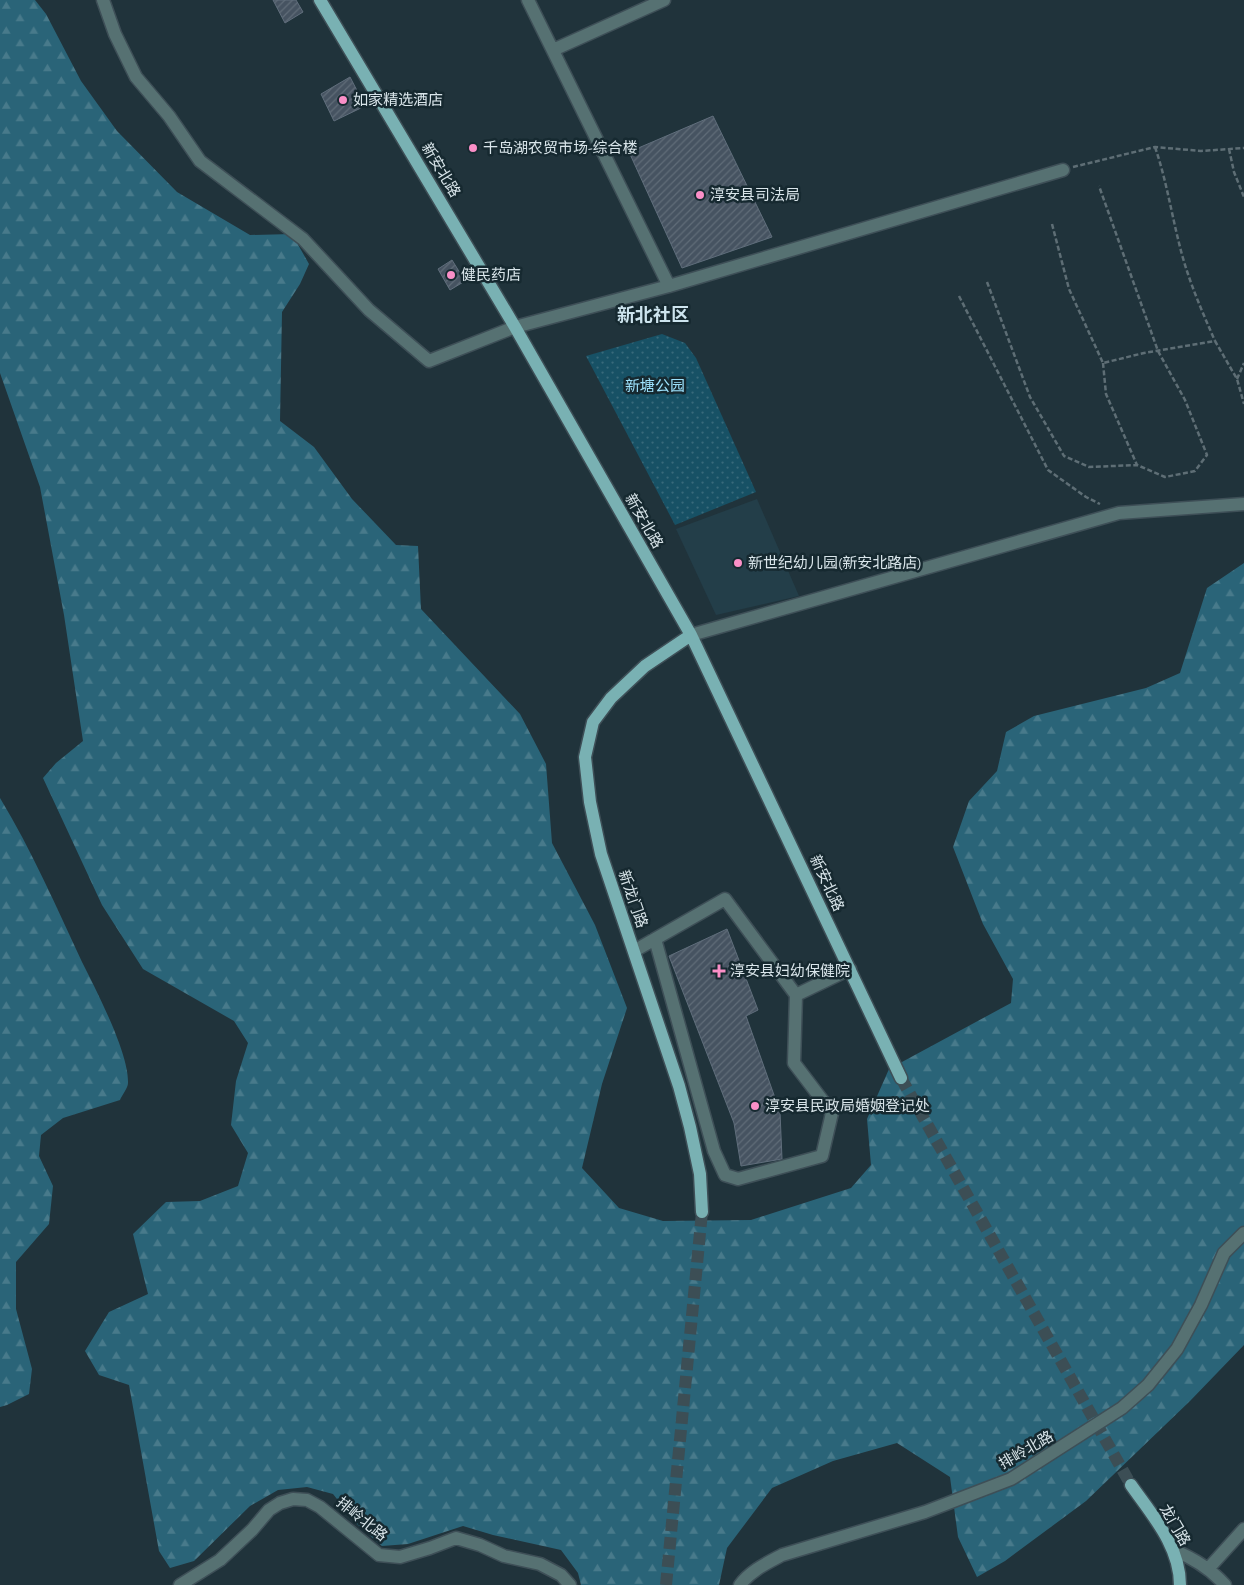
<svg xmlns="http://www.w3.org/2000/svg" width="1244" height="1585" viewBox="0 0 1244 1585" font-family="'Alegreya Sans','Noto Sans SC',sans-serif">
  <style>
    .built { fill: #233e49 }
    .forest { fill: url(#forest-firs) }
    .park { fill: url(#park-dots) }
    .building { fill: url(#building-hatch); stroke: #606e7c }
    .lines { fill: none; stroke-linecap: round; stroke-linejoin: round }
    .major-tunnel { stroke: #3c4e55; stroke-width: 12; stroke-dasharray: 12 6; stroke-linecap: butt }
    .minor-casing { stroke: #3e4f57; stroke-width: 15 }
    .major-casing { stroke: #3e4f57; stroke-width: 15 }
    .path { stroke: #5e6e75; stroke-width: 2.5; stroke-dasharray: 5 2.5; stroke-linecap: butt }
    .minor { stroke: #567172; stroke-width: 12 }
    .major { stroke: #79b1b3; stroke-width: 12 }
    .poi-dot { fill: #fa8fc7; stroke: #162930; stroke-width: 2 }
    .labels { text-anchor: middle; stroke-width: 5; stroke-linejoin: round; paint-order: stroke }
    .poi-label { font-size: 15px; fill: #d9e5ea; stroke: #162930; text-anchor: start }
    .street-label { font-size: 15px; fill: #d9e5ea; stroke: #162930 }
    .park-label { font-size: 15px; fill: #9de2fd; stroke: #162930 }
    .quarter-label { font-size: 18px; font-weight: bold; fill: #cde4ee; stroke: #162930 }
  </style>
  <defs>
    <pattern id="forest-firs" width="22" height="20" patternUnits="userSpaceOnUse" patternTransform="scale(1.25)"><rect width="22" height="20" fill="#2a6478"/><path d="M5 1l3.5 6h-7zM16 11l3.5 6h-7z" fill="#487a8b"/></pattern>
    <pattern id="park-dots" width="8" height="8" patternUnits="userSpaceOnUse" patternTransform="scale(1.25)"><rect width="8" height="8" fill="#175165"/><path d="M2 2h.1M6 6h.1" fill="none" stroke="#386a7b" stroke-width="1.8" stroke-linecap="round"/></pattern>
    <pattern id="building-hatch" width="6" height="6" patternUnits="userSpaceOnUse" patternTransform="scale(1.25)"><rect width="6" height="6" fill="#465361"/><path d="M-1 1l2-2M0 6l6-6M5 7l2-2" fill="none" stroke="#606c78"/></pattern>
  </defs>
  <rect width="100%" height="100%" fill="#20333b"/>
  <path class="built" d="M757,499L799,596L716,615L676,529Z"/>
  <path class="forest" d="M0,0H35L46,14L81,81L117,131L177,192L250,235L292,234L309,264L300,284L282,312L280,421L314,447L352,499L396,545L418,546L421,609L520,714L546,764L552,843L595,925L627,1008L602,1084L582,1168L619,1208L663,1221L751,1220L851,1188L871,1165L867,1119L889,1069L1011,1003L1013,979L983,924L953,847L969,801L997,771L1006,732L1034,716L1146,688L1180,673L1207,588L1244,563V1345L1190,1401L1086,1501L1005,1561L977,1577L958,1537L950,1477L897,1443L833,1461L772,1488L727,1548L719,1585H581L578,1573L561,1550L493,1535L463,1526L408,1544L382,1546L357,1524L333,1494L307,1487L278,1490L250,1506L194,1561L170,1568L159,1551L129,1385L99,1375L85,1351L109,1312L148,1294L133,1234L166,1202L200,1201L238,1186L248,1153L231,1125L236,1081L248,1043L234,1021L143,969L102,905L43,778L56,763L83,741L64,615L40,487L0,373Z
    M0,798C32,851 56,906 82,962C96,990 129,1053 128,1083C128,1088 122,1095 120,1100L63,1118L41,1135L39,1156L53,1186L49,1224L16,1262V1309L32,1369L29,1394L7,1405L0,1407Z"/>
  <path class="park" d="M662,334L685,343L696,358L756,492L675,525L586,356Z"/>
  <path class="building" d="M273,0H296L303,12L285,23Z
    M350,77L365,106L334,121L321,94Z
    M713,116L772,237L682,268L629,152Z
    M452,260L465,281L450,290L438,269Z
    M727,929L758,1010L746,1016L780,1112L782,1159L741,1166L734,1123L669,956Z"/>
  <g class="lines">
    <path class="major-tunnel" d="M901,1078L1131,1485
      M666,1585L702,1212"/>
    <g class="minor-casing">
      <path id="minor" d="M103,0L115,34L136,77L169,116L200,161L303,239L369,310L429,361L515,327L669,286L1063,170
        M528,0L669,286
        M553,50L664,0
        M691,635L1119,513L1244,504
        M655,939L714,1151L725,1175L738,1179L822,1156L832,1113L794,1063L796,995
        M634,951L725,899L796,995L850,969
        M1173,1550C1193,1558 1210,1568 1225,1585
        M1208,1569L1244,1529
        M180,1585L220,1560L252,1530L269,1510L280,1503L293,1499L307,1500L320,1507L379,1555L400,1557L430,1548L456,1538L480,1545L504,1556L540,1564L561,1575L570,1585
        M740,1585C750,1571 767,1563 782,1555L925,1512L1011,1479L1122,1408L1148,1385L1177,1349L1201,1305L1224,1253L1244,1233"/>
    </g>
    <g class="major-casing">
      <path id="major" d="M320,0L515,327L691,635L901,1078
        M691,635L645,666L611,698L593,722L585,757L590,802L601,854L679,1086L690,1127L700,1174L702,1212
        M1131,1485C1152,1515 1180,1546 1180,1585"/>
    </g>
    <path class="path" d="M1155,147C1166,179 1171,211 1179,243C1187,277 1201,309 1215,341
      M1229,149L1234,172L1244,197
      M1073,167L1155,147L1201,151L1244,148
      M1052,224L1069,289L1103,363L1144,353L1215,341L1237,379L1244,404
      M987,282L1030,397L1064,456L1089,467L1137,465L1165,477L1195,471L1207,455L1185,400L1158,351L1099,186
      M959,296L1048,470L1086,497L1100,504
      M1103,363L1106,394L1137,465
      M1237,379L1244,363"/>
    <use href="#minor" class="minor"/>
    <use href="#major" class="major"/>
  </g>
  <g class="poi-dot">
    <circle cx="343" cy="100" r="5"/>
    <circle cx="473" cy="148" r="5"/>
    <circle cx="700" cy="195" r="5"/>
    <circle cx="451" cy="275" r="5"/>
    <circle cx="738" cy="563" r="5"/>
    <path d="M716.5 963.5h5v5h5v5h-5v5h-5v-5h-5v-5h5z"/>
    <circle cx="755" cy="1106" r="5"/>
  </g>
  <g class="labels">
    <g class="poi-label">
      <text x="353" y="105">如家精选酒店</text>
      <text x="483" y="153">千岛湖农贸市场-综合楼</text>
      <text x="710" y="200">淳安县司法局</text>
      <text x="461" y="280">健民药店</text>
      <text x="748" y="568">新世纪幼儿园(新安北路店)</text>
      <text x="730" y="976">淳安县妇幼保健院</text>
      <text x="765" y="1111">淳安县民政局婚姻登记处</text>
    </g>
    <g class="street-label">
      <text transform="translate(441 170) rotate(59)" y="5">新安北路</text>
      <text transform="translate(644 521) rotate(60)" y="5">新安北路</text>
      <text transform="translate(827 883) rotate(65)" y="5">新安北路</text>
      <text transform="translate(633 899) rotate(71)" y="5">新龙门路</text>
      <text transform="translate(1026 1450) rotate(-30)" y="5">排岭北路</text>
      <text transform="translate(362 1519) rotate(39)" y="5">排岭北路</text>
      <text transform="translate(1175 1525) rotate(60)" y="5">龙门路</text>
    </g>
    <g class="park-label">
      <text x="655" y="391">新塘公园</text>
    </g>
    <g class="quarter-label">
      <text x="653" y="321">新北社区</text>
    </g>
  </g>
</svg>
